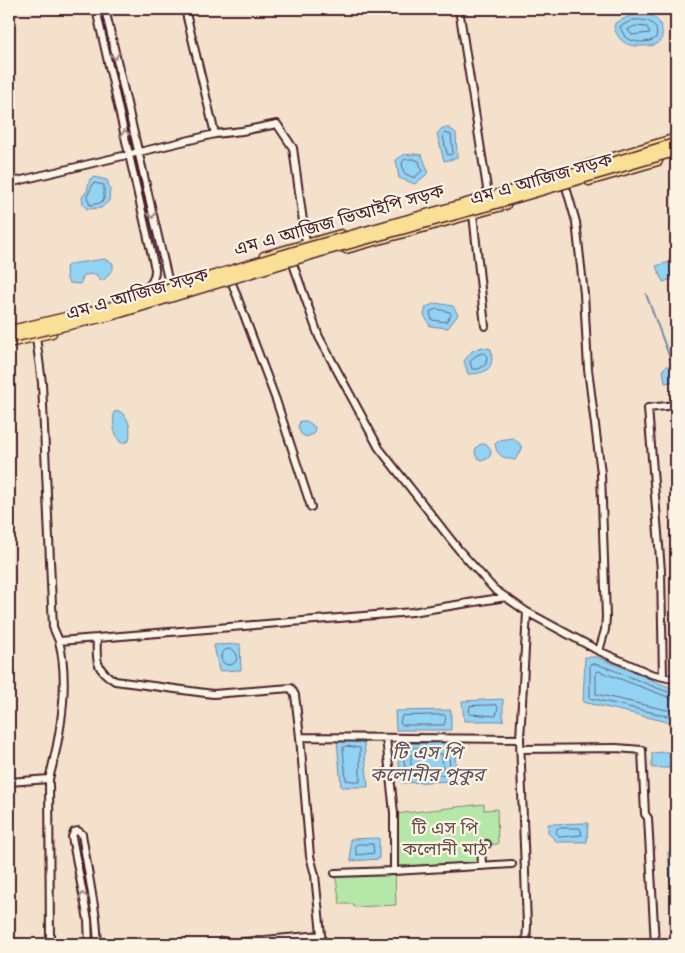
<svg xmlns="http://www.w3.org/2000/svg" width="685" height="953" viewBox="0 0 685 953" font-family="Mynerve,'Noto Sans Bengali',sans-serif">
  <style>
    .green { fill: #b5e8a8; stroke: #80846a }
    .water { fill: #92d2f3; stroke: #758aa3 }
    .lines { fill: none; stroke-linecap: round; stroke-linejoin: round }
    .shore { stroke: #67677b; stroke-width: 1 }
    .stream { stroke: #758aa3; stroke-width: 2 }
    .minor-casing { stroke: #4a1f2b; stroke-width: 10 }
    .major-casing { stroke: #4a1f2b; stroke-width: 11 }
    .minor { stroke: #fcf5e5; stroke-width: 6 }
    .major { stroke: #fadf96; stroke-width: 8 }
    .highway-bridge-casing { stroke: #4a1f2b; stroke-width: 12; stroke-linecap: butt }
    .highway-bridge { stroke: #fadf96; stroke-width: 9 }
    .oneway { stroke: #a38a88 }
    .labels { text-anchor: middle; stroke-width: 4.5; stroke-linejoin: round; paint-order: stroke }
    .street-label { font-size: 18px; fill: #4a1f2b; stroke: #fcf5e5 }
    .park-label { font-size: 18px; fill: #65514a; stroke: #fcf5e5 }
    .water-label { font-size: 19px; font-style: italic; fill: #5c4c5d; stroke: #fcf5e5 }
  </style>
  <rect width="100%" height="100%" fill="#f4e1cc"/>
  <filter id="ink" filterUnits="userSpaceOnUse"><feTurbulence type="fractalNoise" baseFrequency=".02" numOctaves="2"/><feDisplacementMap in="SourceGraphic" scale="10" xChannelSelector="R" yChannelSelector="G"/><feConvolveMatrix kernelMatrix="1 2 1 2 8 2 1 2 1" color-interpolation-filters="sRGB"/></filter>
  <g filter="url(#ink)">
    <path class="green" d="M484,804V810L497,809L498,844L481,845L482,866L395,871L396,905L354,907L353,904H340L335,873L394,871L395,814Z"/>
    <path class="water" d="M632,15C638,15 646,14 652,16C661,20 666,35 659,42C655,46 649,46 644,46C628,47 620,43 614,28L615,23Z
      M442,128H449L456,133L457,158L444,161L437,134Z
      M414,154L422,155L428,171L426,175L415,184L399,178L396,160L403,155Z
      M94,177L107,180L110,189L109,201L101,208L87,209L83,205L82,197L87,191L90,179Z
      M104,259L113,263V269L104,280H99L96,274L84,275L80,284L70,283L67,280L66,267L70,264Z
      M676,260V278L663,282L656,266Z
      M436,303L453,306L458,315L448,328L430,326L424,315L426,307Z
      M482,347L491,349C495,369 486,374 468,374L464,361L472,351Z
      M667,366H672L676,381L665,383L663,369Z
      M119,411C130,417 131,429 129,441L121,443C113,433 113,424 114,412Z
      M300,421H307L315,427L314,434L306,437L301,434L298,427Z
      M513,438L520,444L522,449L515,460C504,458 497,457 495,444L500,440Z
      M475 452a8 8 0 1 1 16 0a8 8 0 1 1-16 0Z
      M240,644L241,670L219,671L214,645Z
      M585,657H597L676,690V719L668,722L583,702Z
      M503,699V721H464L462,701Z
      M451,710V730H396L395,711Z
      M337,740L364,742L368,787H341Z
      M455,742L456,781L402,783L396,744Z
      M676,751V768H652V753Z
      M588,823L587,842H557L548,833V824Z
      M379,838V859L351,861L350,839Z
      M676,851V905L672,906L668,852Z"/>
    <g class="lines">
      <path class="shore" d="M633,20C645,19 660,22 656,38C648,44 633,43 625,37L620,27Z
        M635,26L647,27L650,33L632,35L628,30Z
        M445,133L451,135L453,153L450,155L447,154L443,136Z
        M413,159L419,161L422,171L414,178L404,173L402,163L404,160Z
        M94,183L104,185V199L100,203L90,205L87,197Z
        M437,309L450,312L451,315L446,322L432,320L430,312Z
        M483,353L487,355L486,364L479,369H472L470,362L475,356Z
        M221 657a8 8 0 1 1 16 0a8 8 0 1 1-16 0Z
        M676,694C660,692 597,660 590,664V698L667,716L676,714
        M676,700L599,671L596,672V694L667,710L676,708
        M496,705L498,707L496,716L469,714L470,706Z
        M444,715L446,717L444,725H403L400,723L402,716Z
        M346,746L360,748V782L346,780L343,748Z
        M405,748H449L450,775L407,777L402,751Z
        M442,754L443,770H411V755Z
        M558,828H580L582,835L560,837L556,832Z
        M358,844H373L374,853L357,855L355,846Z"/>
      <path class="stream" d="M646,294L676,374"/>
      <g class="minor-casing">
        <path id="minor" d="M96,9L155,269C155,282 149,286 139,294
          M105,9L171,292
          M185,9L215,134
          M459,9L489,201
          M9,183L215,134L242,131L277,124L293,148L306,243
          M566,187L576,222L584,294L588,369L601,473L606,617L605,630L599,651
          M473,214L485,326
          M293,264L319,337L379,448L459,550L494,589L527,612L520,739L527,925L526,944
          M232,283L276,400L311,507
          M36,337L42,383L53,627L59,641L97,638C96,660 95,669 115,681L213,694L291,688L295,695L300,737L520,739
          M527,612L599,651L651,674L676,680
          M97,638L412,612L506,597
          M663,677L661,571L648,408L676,405
          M300,737L310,856L315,875L322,944
          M386,738L394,813V871L512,864
          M520,749L616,748L642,750L645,814L648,818L655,944
          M49,779C60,738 70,684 59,641
          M9,782L49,779L50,944
          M482,866L481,845L487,844
          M335,873L394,871
          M222,941L233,943L321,935
          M89,944L88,920L72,837L74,832L78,831L82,834L96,918L98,944"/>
      </g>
      <g class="major-casing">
        <path id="major" d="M574,169L676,138
          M589,181L658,161
          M346,249L506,205
          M264,256L341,234
          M9,343L52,333"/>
      </g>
      <use href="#minor" class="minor"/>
      <use href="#major" class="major"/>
      <g class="highway-bridge-casing">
        <path id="highway-bridge" d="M9,331L110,307L306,248L594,168L676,143
          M9,338L112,315L323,251L505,201L676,151"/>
      </g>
      <use href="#highway-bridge" class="highway-bridge"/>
    </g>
    <defs><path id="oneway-chevron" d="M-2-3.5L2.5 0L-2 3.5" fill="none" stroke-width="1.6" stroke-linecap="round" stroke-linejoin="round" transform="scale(1.25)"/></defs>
    <g class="oneway">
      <use href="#oneway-chevron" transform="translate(115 56) rotate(77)"/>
      <use href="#oneway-chevron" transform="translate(125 133) rotate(-103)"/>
      <use href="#oneway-chevron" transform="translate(152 215) rotate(77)"/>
      <use href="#oneway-chevron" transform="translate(83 896) rotate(-101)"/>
    </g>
  </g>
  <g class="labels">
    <g class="street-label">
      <text transform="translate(541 179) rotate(-16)" y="6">এম এ আজিজ সড়ক</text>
      <text transform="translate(339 220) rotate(-16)" y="6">এম এ আজিজ ভিআইপি সড়ক</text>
      <text transform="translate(137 294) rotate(-16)" y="6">এম এ আজিজ সড়ক</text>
    </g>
    <g class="park-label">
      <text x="445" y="834">টি এস পি<tspan x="445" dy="21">কলোনী মাঠ</tspan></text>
    </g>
    <g class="water-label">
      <text x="427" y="759">টি এস পি<tspan x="427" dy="22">কলোনীর পুকুর</tspan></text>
    </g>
  </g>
  <rect width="685" height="953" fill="none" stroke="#fcf5e5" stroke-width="30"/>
  <rect x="15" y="15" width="655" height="923" fill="none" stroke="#4a1f2b" stroke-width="2" filter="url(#ink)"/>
</svg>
